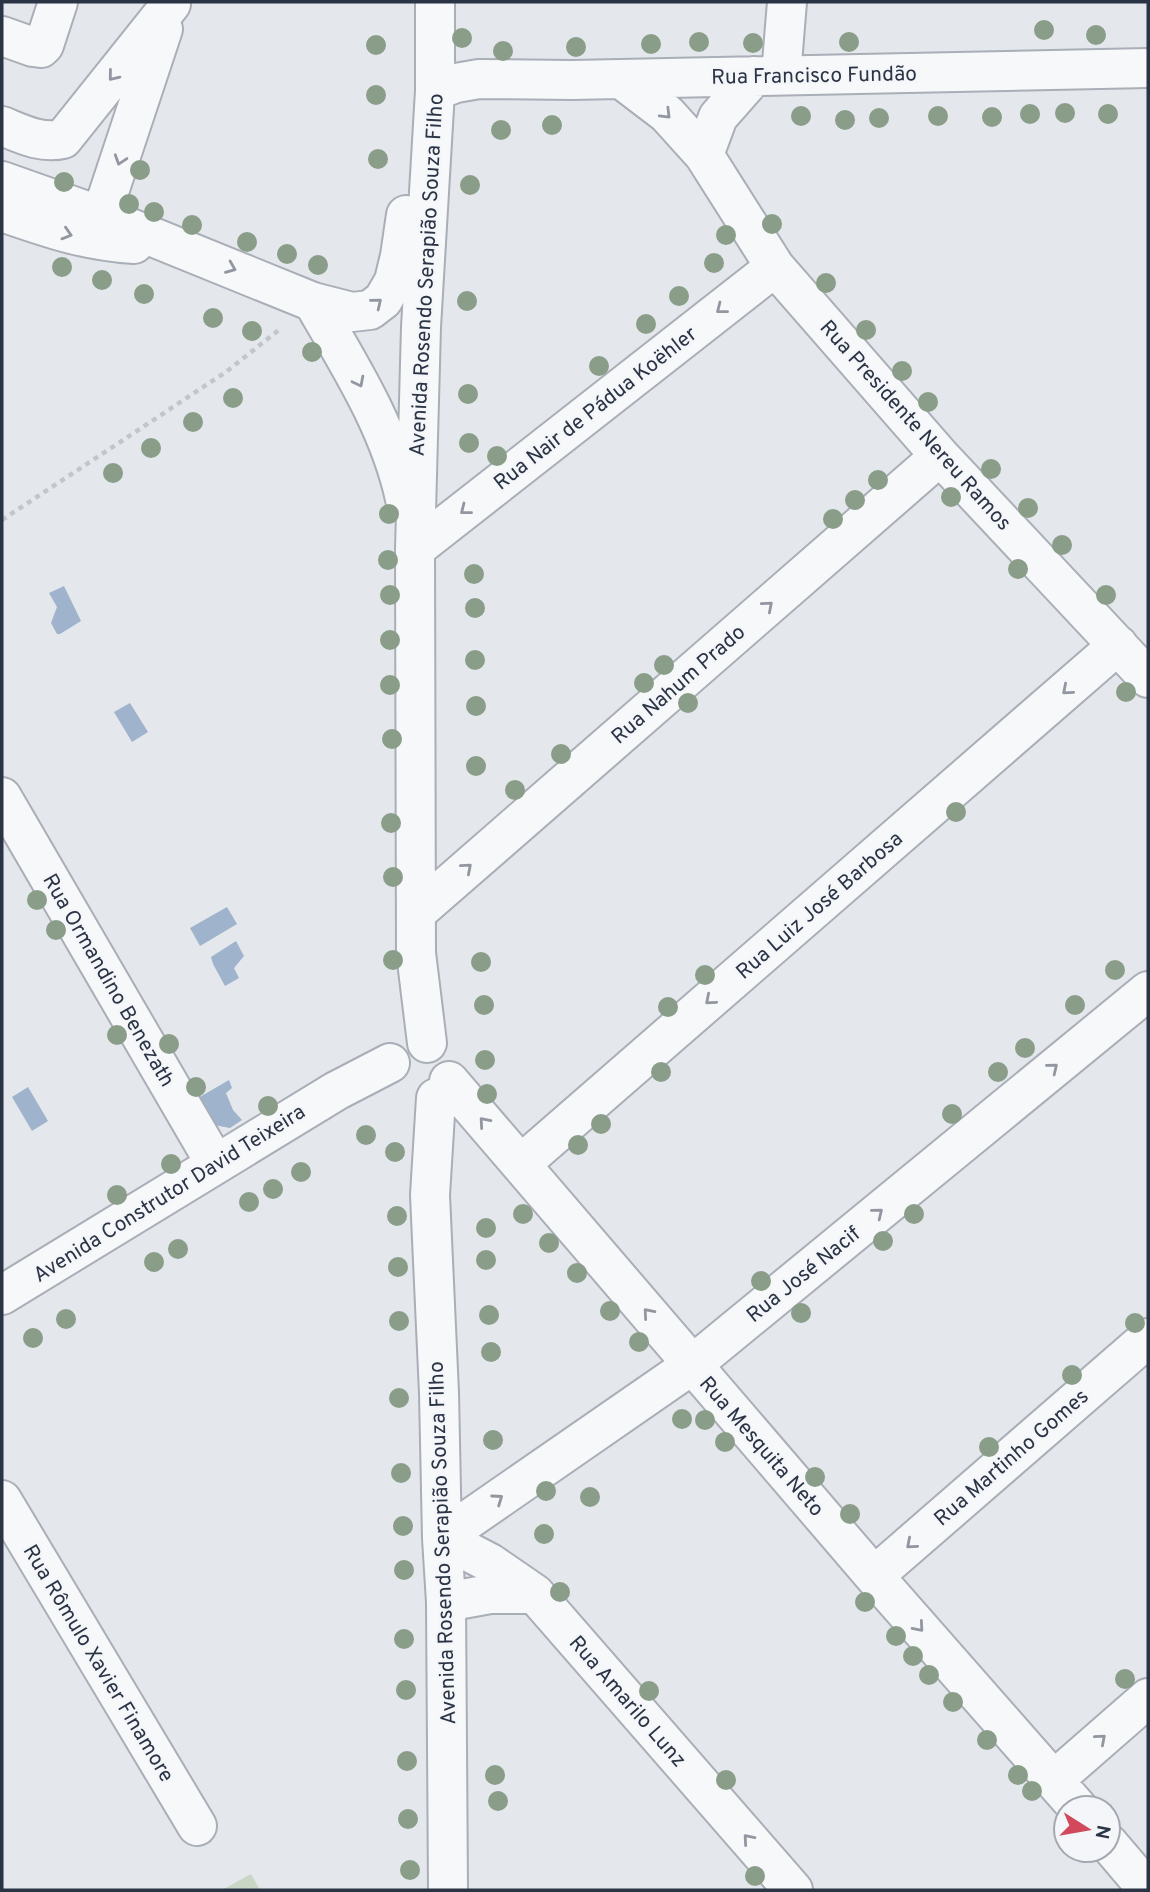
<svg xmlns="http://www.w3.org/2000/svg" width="1150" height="1892" viewBox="0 0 1150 1892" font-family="Overpass,sans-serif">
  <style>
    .green { fill: #c9d6c5 }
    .water { fill: #9fb4cc }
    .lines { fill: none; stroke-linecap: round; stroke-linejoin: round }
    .minor-casing { stroke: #a9aeb7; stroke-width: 42 }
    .path { stroke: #c2c5cb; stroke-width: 4.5; stroke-dasharray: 5 5; stroke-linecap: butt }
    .minor { stroke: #f7f8fa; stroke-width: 38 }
    .tree { fill: #899d89 }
    .oneway { stroke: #9196a0 }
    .labels { text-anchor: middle; stroke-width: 5; stroke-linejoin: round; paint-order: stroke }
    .street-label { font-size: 21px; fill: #2b3445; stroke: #f4f6f9 }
  </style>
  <rect width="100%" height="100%" fill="#e4e7ec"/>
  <path class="green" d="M251,1874L260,1890H222Z"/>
  <path class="water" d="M64,586L81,621L60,634H57L51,623L57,607L49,593Z
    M130,703L148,732L132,742L114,712Z
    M227,907L237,924L200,946L190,928Z
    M236,941L244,956L234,968L239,978L225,986L213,964L211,957Z
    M229,1080L232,1088L226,1093L233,1110L242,1120L230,1128L214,1125L198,1098Z
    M28,1087L48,1121L32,1131L12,1097Z"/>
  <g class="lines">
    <g class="minor-casing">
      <path id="minor" d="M2,36L33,47L41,48L44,45L58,2
        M781,75L787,2
        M621,79L667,114L704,155L775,267L940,456L1148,678
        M435,91L456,83L479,79L572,80L1148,68
        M2,126C22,134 41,144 63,139L171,4
        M704,155L718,117L754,76
        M2,181L101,216L313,302L352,312L370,310L383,300L394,281L400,256L406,215
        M2,212C48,228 85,241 134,244
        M101,216L163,29
        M313,302C349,364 390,428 405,499
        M415,549L775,267
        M2,797L215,1163
        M416,913L940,456
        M427,1043L416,953L415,549L421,327L435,91V2
        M449,1081L874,1576L1078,1808
        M436,1098L430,1195L439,1393L442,1538L446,1602L448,1890
        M521,1164L1118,645
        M2,1295L336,1091L390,1063
        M2,1500L197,1826
        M442,1538L692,1365L1148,991
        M442,1538L490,1563L535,1594L793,1890
        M874,1576L1148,1338
        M446,1602L490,1594H535
        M1054,1780L1148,1698
        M1108,1843L1148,1890"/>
    </g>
    <path class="path" d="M2,520L226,372L280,329"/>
    <use href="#minor" class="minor"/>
  </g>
  <g class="tree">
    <circle cx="1044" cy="30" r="10"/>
    <circle cx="1096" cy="35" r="10"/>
    <circle cx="462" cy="38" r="10"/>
    <circle cx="699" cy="42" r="10"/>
    <circle cx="849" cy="42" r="10"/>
    <circle cx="753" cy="43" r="10"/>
    <circle cx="651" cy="44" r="10"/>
    <circle cx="376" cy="45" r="10"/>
    <circle cx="576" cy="47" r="10"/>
    <circle cx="503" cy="51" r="10"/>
    <circle cx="376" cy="95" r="10"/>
    <circle cx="1065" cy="113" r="10"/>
    <circle cx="1030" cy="114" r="10"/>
    <circle cx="1108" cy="114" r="10"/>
    <circle cx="801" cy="116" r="10"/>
    <circle cx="938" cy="116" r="10"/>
    <circle cx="992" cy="117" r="10"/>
    <circle cx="879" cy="118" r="10"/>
    <circle cx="845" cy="120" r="10"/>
    <circle cx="552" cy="125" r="10"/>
    <circle cx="501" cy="130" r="10"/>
    <circle cx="378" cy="159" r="10"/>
    <circle cx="140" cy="170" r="10"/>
    <circle cx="64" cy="182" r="10"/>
    <circle cx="470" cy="185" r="10"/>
    <circle cx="129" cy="204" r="10"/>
    <circle cx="154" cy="212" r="10"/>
    <circle cx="772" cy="224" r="10"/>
    <circle cx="192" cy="225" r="10"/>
    <circle cx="726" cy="235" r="10"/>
    <circle cx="247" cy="242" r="10"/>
    <circle cx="287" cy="254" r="10"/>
    <circle cx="714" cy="263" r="10"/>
    <circle cx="318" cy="265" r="10"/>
    <circle cx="62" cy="267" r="10"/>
    <circle cx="102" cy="280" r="10"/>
    <circle cx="826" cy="283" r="10"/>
    <circle cx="144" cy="294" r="10"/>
    <circle cx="679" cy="296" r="10"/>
    <circle cx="467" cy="301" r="10"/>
    <circle cx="213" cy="318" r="10"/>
    <circle cx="646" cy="324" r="10"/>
    <circle cx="866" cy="330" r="10"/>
    <circle cx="252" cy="331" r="10"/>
    <circle cx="312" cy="352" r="10"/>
    <circle cx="599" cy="366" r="10"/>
    <circle cx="902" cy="371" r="10"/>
    <circle cx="468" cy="394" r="10"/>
    <circle cx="233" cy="398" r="10"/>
    <circle cx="928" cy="402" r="10"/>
    <circle cx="193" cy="422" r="10"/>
    <circle cx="469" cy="443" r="10"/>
    <circle cx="151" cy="448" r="10"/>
    <circle cx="497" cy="456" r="10"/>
    <circle cx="991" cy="469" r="10"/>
    <circle cx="113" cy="473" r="10"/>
    <circle cx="878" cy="480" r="10"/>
    <circle cx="951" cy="497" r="10"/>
    <circle cx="855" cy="500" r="10"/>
    <circle cx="1028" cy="508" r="10"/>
    <circle cx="389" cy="514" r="10"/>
    <circle cx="833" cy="519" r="10"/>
    <circle cx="1062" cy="545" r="10"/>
    <circle cx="388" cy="560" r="10"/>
    <circle cx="1018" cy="569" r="10"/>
    <circle cx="474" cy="574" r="10"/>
    <circle cx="390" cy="595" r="10"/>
    <circle cx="1106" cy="595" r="10"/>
    <circle cx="475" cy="608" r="10"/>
    <circle cx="390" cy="640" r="10"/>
    <circle cx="475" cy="660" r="10"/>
    <circle cx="664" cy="665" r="10"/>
    <circle cx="644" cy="683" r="10"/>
    <circle cx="390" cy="685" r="10"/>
    <circle cx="1126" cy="692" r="10"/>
    <circle cx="688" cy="703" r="10"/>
    <circle cx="476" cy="706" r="10"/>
    <circle cx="392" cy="739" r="10"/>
    <circle cx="561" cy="754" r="10"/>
    <circle cx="476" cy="766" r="10"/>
    <circle cx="515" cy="790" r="10"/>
    <circle cx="956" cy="812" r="10"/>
    <circle cx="391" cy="823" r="10"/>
    <circle cx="393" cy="877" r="10"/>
    <circle cx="37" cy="900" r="10"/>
    <circle cx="56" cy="930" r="10"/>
    <circle cx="393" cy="960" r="10"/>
    <circle cx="481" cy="962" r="10"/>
    <circle cx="1115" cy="970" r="10"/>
    <circle cx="705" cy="975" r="10"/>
    <circle cx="484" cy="1005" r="10"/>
    <circle cx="1075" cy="1005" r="10"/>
    <circle cx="668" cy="1007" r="10"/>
    <circle cx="117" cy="1035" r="10"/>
    <circle cx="169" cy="1044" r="10"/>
    <circle cx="1025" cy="1048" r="10"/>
    <circle cx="485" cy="1060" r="10"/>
    <circle cx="661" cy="1072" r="10"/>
    <circle cx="998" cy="1072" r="10"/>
    <circle cx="196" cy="1087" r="10"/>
    <circle cx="487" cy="1094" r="10"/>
    <circle cx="268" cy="1106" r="10"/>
    <circle cx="952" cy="1114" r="10"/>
    <circle cx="601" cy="1124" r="10"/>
    <circle cx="366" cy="1135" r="10"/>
    <circle cx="578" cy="1145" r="10"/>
    <circle cx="395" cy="1152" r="10"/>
    <circle cx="171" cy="1164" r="10"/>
    <circle cx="301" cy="1172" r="10"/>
    <circle cx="273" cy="1189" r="10"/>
    <circle cx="117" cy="1195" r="10"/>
    <circle cx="249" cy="1202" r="10"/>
    <circle cx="523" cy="1214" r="10"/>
    <circle cx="914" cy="1214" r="10"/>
    <circle cx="397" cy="1216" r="10"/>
    <circle cx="486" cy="1228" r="10"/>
    <circle cx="883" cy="1241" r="10"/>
    <circle cx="549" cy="1243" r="10"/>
    <circle cx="178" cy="1249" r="10"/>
    <circle cx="486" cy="1260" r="10"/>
    <circle cx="154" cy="1262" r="10"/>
    <circle cx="398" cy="1267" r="10"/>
    <circle cx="577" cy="1273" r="10"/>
    <circle cx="761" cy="1281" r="10"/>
    <circle cx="610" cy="1311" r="10"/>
    <circle cx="801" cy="1313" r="10"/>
    <circle cx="489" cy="1315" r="10"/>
    <circle cx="66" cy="1319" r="10"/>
    <circle cx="399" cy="1321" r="10"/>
    <circle cx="1135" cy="1323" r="10"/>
    <circle cx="33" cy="1338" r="10"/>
    <circle cx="639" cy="1342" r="10"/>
    <circle cx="491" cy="1352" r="10"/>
    <circle cx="1072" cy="1375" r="10"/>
    <circle cx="399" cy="1398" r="10"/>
    <circle cx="682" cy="1419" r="10"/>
    <circle cx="705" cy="1420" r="10"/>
    <circle cx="493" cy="1440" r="10"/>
    <circle cx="725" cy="1442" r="10"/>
    <circle cx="989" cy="1447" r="10"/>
    <circle cx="401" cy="1473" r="10"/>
    <circle cx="815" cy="1477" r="10"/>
    <circle cx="546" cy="1491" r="10"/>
    <circle cx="590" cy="1497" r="10"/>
    <circle cx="850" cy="1514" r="10"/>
    <circle cx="403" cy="1526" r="10"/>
    <circle cx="544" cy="1534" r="10"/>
    <circle cx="404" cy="1570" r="10"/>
    <circle cx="560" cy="1592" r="10"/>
    <circle cx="865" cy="1602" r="10"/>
    <circle cx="896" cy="1636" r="10"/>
    <circle cx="404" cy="1639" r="10"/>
    <circle cx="913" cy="1656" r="10"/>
    <circle cx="929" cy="1675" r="10"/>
    <circle cx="1125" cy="1679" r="10"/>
    <circle cx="406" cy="1690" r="10"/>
    <circle cx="649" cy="1691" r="10"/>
    <circle cx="953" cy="1702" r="10"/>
    <circle cx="987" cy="1740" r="10"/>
    <circle cx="407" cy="1761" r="10"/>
    <circle cx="495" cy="1775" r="10"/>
    <circle cx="1018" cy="1775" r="10"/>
    <circle cx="726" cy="1780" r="10"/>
    <circle cx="1032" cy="1791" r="10"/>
    <circle cx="498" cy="1801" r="10"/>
    <circle cx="408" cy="1819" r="10"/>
    <circle cx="410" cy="1870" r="10"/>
    <circle cx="755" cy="1876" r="10"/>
  </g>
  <defs><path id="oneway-chevron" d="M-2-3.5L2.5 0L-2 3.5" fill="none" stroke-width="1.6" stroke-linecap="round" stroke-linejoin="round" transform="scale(1.75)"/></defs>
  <g class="oneway">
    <use href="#oneway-chevron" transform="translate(113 76) rotate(129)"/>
    <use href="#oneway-chevron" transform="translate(666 114) rotate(45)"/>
    <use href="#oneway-chevron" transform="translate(120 160) rotate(108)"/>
    <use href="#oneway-chevron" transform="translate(67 234) rotate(17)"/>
    <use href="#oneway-chevron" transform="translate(231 268) rotate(22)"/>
    <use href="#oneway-chevron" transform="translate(377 303) rotate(-39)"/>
    <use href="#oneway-chevron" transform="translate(721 309) rotate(142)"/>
    <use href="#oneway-chevron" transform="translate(359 382) rotate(63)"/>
    <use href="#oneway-chevron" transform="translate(465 510) rotate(142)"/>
    <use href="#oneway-chevron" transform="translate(768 606) rotate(-41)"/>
    <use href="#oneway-chevron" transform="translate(1067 690) rotate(139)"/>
    <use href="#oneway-chevron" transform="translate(467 868) rotate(-41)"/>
    <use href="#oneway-chevron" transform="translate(710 1000) rotate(139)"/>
    <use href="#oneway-chevron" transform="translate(1053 1068) rotate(-39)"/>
    <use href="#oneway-chevron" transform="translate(484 1122) rotate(-131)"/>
    <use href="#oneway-chevron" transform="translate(878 1213) rotate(-39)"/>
    <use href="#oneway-chevron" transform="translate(648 1313) rotate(-131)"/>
    <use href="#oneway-chevron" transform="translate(498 1499) rotate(-35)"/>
    <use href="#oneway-chevron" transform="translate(911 1544) rotate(139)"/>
    <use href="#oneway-chevron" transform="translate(919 1627) rotate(49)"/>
    <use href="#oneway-chevron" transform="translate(1101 1739) rotate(-41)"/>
    <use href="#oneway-chevron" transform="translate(748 1839) rotate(-131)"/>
  </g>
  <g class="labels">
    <g class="street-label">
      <text transform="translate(814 75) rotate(-1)" y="7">Rua Francisco Fundão</text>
      <text transform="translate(426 275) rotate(-87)" y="7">Avenida Rosendo Serapião Souza Filho</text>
      <text transform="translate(595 408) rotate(-38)" y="7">Rua Nair de Pádua Koëhler</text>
      <text transform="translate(916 425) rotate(48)" y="7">Rua Presidente Nereu Ramos</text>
      <text transform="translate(678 684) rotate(-41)" y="7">Rua Nahum Prado</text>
      <text transform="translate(819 905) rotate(-41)" y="7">Rua Luiz José Barbosa</text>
      <text transform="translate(109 980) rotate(60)" y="7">Rua Ormandino Benezath</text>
      <text transform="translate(169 1193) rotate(-32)" y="7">Avenida Construtor David Teixeira</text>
      <text transform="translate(803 1274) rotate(-39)" y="7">Rua José Nacif</text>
      <text transform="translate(762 1446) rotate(49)" y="7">Rua Mesquita Neto</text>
      <text transform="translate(1011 1457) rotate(-41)" y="7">Rua Martinho Gomes</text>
      <text transform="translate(442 1543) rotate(-92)" y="7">Avenida Rosendo Serapião Souza Filho</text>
      <text transform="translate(99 1663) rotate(59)" y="7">Rua Rômulo Xavier Finamore</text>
      <text transform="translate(628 1701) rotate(49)" y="7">Rua Amarilo Lunz</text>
    </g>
  </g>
  <rect width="1150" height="1892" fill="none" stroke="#2b3445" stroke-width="7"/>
  <g transform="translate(1087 1829) rotate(101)"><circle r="33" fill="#f4f6f9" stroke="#a4a8b1" stroke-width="2"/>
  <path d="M0-5L12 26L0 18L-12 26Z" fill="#d1495b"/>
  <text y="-10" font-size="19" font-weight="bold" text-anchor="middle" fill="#2b3445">N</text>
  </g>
</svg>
